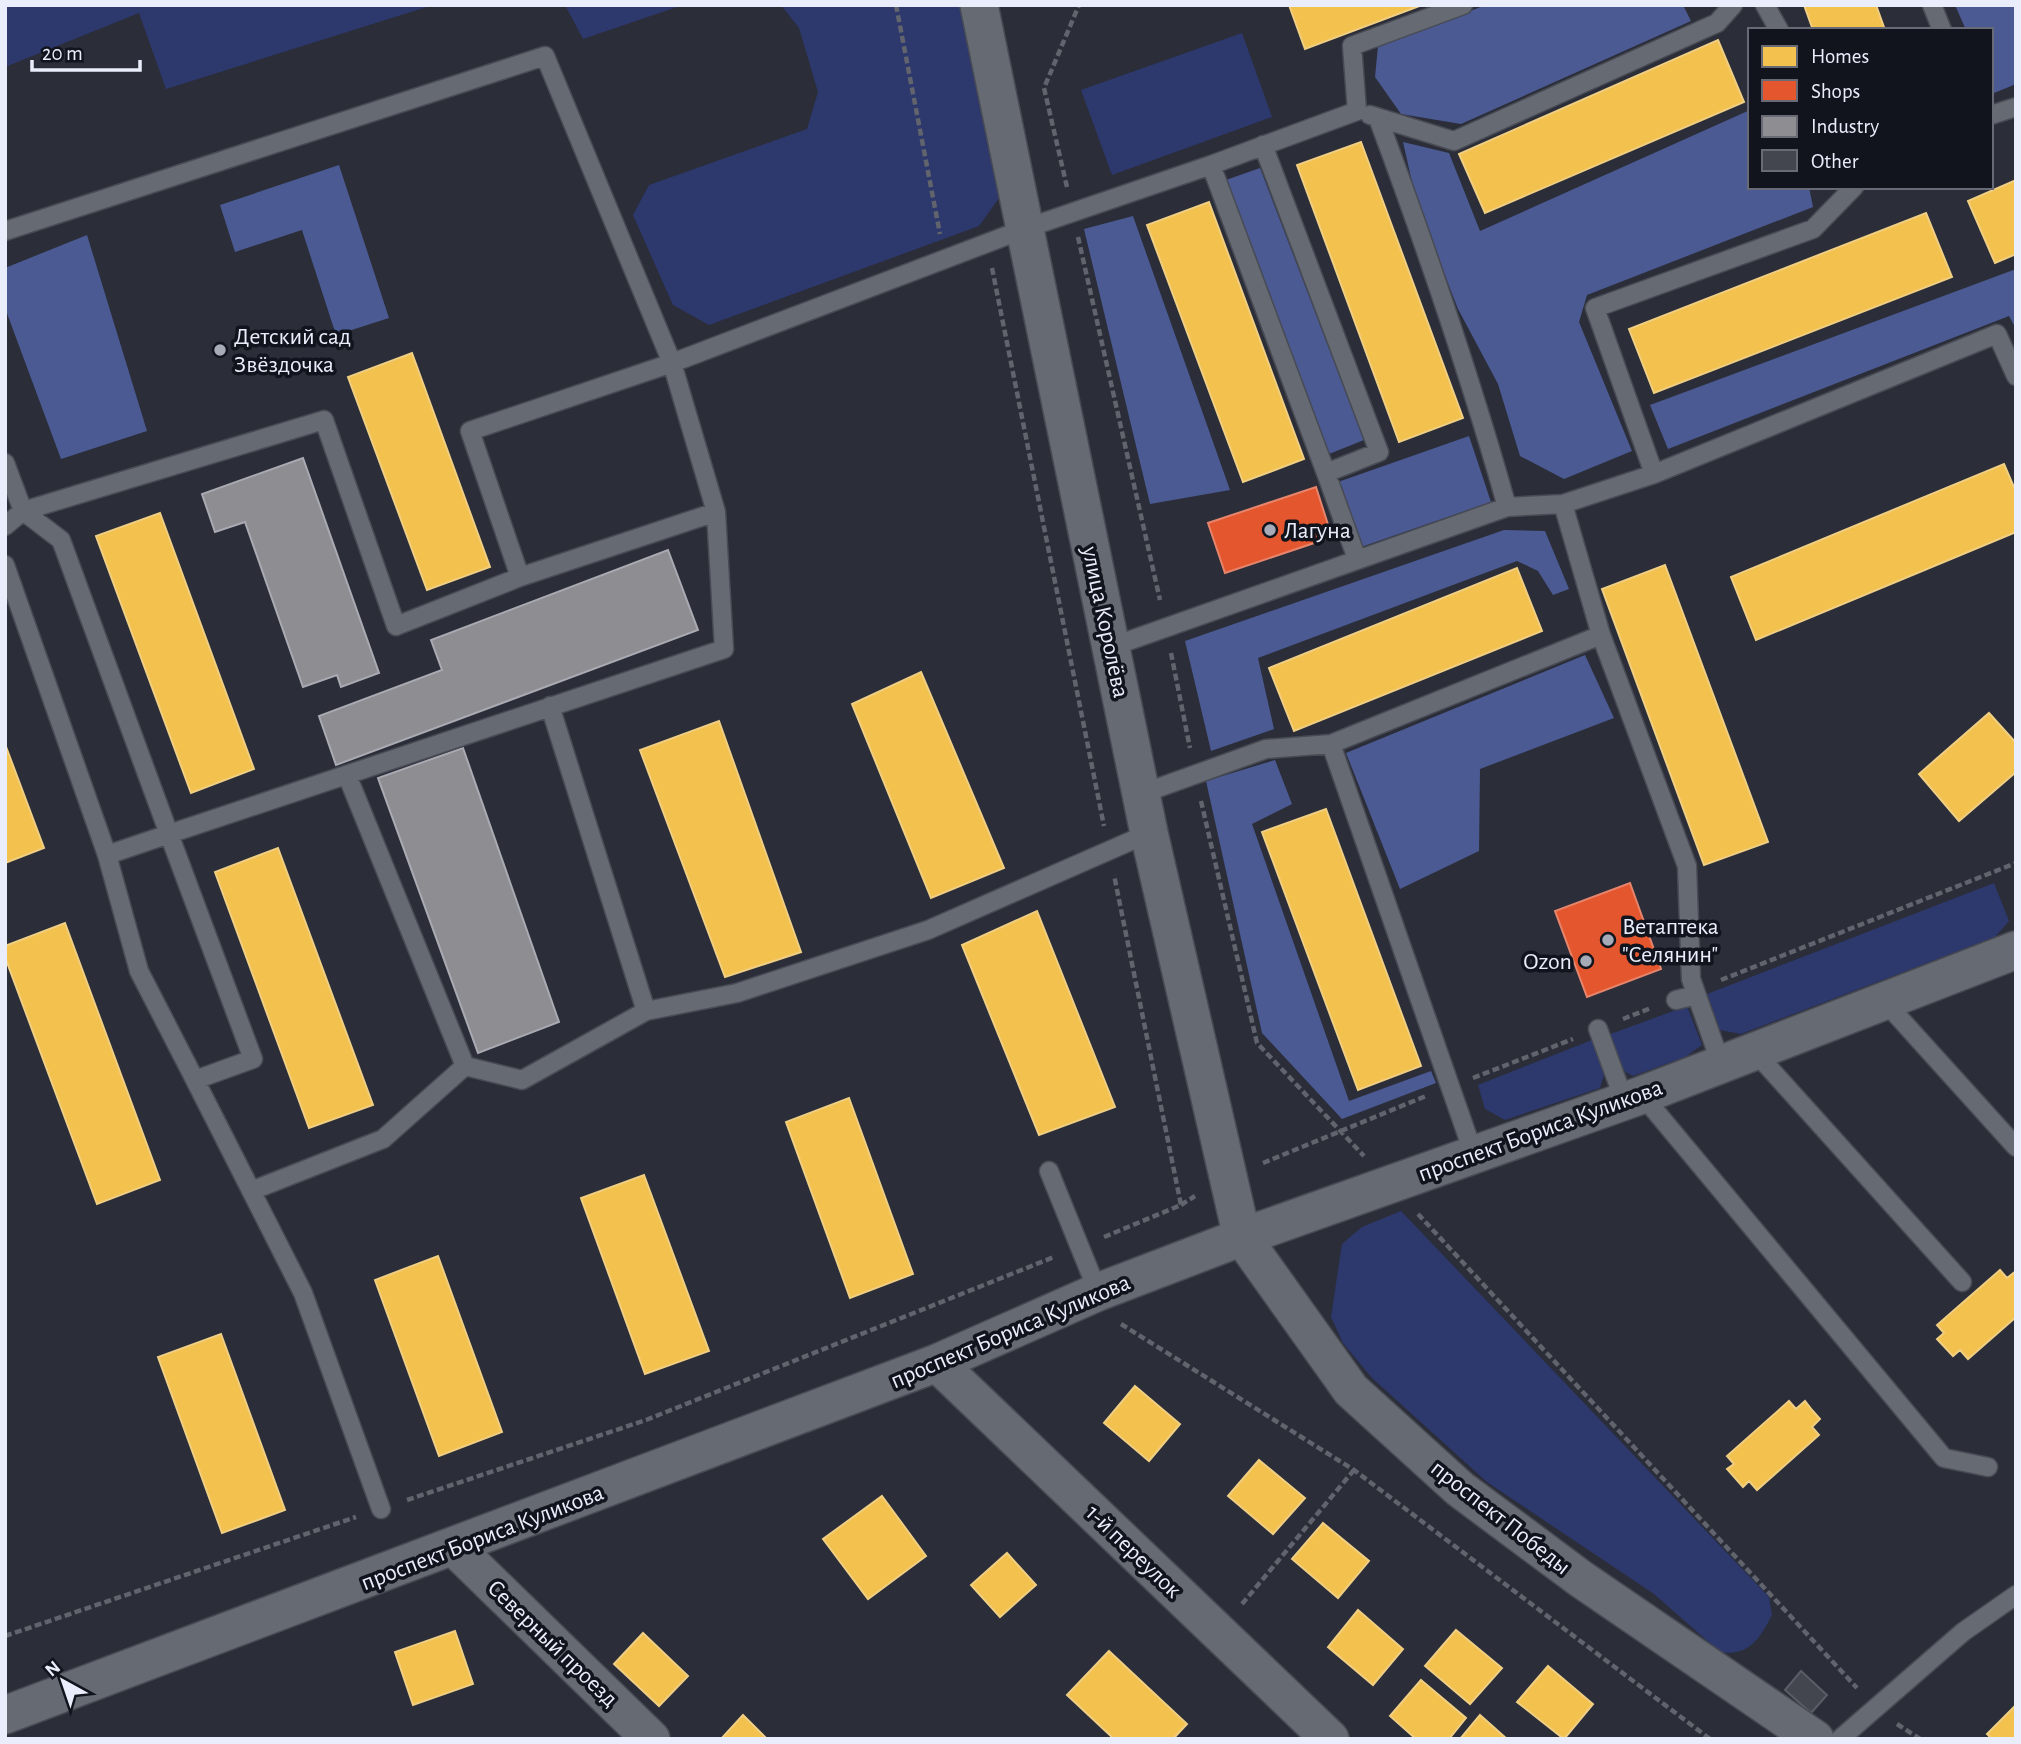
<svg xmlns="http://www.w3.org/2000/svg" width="2021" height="1744" viewBox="0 0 2021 1744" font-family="'Alegreya Sans',sans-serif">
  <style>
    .green { fill: #2d386d }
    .forest { fill: #4b5a92 }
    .homes { fill: #f2c14e; stroke: #f0ce82; stroke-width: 2 }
    .shops { fill: #e4572e; stroke: #e6846c; stroke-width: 2 }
    .industry { fill: #8d8d92; stroke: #a9aab2; stroke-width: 2 }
    .building { fill: #43464f; stroke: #5a5d67; stroke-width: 2 }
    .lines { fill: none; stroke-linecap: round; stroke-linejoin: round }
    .service-casing { stroke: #484b54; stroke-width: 21 }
    .minor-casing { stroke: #484b54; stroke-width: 40 }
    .path { stroke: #61646c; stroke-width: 4.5; stroke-dasharray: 7 3.5; stroke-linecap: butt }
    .service { stroke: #666a73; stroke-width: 18 }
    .minor { stroke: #666a73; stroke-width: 37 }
    .poi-dot { fill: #a7abb8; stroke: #11141d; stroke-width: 2.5 }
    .labels { text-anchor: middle; stroke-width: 7; stroke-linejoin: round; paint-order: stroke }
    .poi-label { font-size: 24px; fill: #eaeefc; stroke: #11141d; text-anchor: start }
    .street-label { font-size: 24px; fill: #eaeefc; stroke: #11141d }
  </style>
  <rect width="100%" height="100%" fill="#2b2e39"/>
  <path class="green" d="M5,5H433L166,89L139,13L5,67Z
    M565,5H683L583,39Z
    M781,5H966L1002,194L979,226L709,325L673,305L633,215L649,185L807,129L818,92L799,28Z
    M1242,33L1272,117L1112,175L1081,90Z
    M1994,883L2009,921L1995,937L1741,1034L1720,1030L1707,994Z
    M1687,1006L1702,1045L1685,1057L1633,1076L1620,1069L1608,1035Z
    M1592,1040L1604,1075L1600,1088L1505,1120L1485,1109L1478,1085Z
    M1401,1211L1769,1597L1772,1615C1760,1638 1749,1657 1720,1652L1654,1594L1487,1482L1372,1378L1343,1343L1331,1317L1342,1244L1362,1227Z"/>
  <path class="forest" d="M1486,5H1683L1691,21L1461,124L1401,114L1375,77L1378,46Z
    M1955,5H2016V84L1994,93L1991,30H1966Z
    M1750,110V187H1809L1813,207L1587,295L1579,322L1632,451L1564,479L1520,456L1498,384L1458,309L1416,200L1403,142L1449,153L1480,231Z
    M339,165L389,318L336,335L302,230L235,252L220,205Z
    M1260,168L1364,440L1329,454L1226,180Z
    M1133,216L1230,490L1150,504L1084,229Z
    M87,235L147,431L61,459L5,308V268Z
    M2016,269V329L2009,316L1668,449L1650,405Z
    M1469,436L1491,502L1361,547L1338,482Z
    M1504,530L1545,531L1569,589L1553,595L1538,571L1517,561L1258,658L1274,729L1211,751L1185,641Z
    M1585,655L1614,718L1480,769L1479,851L1400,889L1346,753Z
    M1275,760L1292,804L1252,824L1349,1101L1431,1071L1436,1083L1342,1119L1262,1033L1206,781Z"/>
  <path class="homes" d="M1289,5H1422L1305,49Z
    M1804,5H1876L1885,30H1813Z
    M1718,40L1744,102L1485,213L1459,154Z
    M1361,142L1463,418L1399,442L1297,165Z
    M2016,180V254L1995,263L1968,201Z
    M1209,202L1304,459L1243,482L1147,225Z
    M1926,213L1952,277L1654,393L1629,329Z
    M412,353L490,567L427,590L348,377Z
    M2004,464L2016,492V532L1756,640L1731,577Z
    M160,513L254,769L191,793L96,536Z
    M1665,565L1768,842L1704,865L1602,589Z
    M1517,568L1542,631L1294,731L1269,668Z
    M921,672L1004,868L931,898L852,704Z
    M1989,713L2016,743V772L1959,821L1919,774Z
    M719,721L801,952L725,977L640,750Z
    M5,744L44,848L5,863Z
    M1326,809L1421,1066L1358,1090L1262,832Z
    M278,848L373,1105L309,1128L215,872Z
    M1037,911L1115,1107L1039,1135L962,945Z
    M65,923L160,1180L97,1204L5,957V946Z
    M849,1098L913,1274L850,1298L786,1122Z
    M644,1175L709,1351L645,1374L581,1198Z
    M438,1256L502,1432L439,1456L375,1280Z
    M2000,1270L2007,1278L2016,1271V1317L1968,1359L1960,1350L1953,1356L1937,1339L1944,1333L1937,1325Z
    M221,1334L285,1510L222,1533L158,1357Z
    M1135,1386L1180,1424L1149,1461L1104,1423Z
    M1789,1401L1796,1409L1805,1401L1812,1410L1820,1419L1812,1427L1819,1435L1757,1490L1749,1481L1743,1487L1727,1469L1734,1464L1727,1456Z
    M1259,1460L1305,1498L1273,1534L1228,1496Z
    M882,1496L926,1556L868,1599L823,1539Z
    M1323,1523L1369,1561L1338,1598L1292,1559Z
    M1007,1553L1036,1585L1000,1617L971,1585Z
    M1358,1610L1403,1649L1373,1685L1328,1647Z
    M1456,1630L1502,1668L1470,1704L1425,1666Z
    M455,1631L473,1684L413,1705L395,1652Z
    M643,1633L688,1676L659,1706L614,1664Z
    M1109,1651L1187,1724L1173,1739H1114L1067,1695Z
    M1548,1666L1593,1704L1564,1739L1517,1702Z
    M1421,1680L1466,1718L1449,1739H1416L1390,1716Z
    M2016,1705V1739H1992L1987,1734Z
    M743,1715L767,1739H721Z
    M1480,1715L1507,1739H1460Z"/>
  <path class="shops" d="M1316,487L1332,537L1225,573L1208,523Z
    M1630,883L1661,969L1587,997L1555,911Z"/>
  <path class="industry" d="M303,458L379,673L341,687L337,675L303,687L245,522L215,532L202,494Z
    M668,550L698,630L336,765L319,716L442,670L431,640Z
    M463,748L559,1022L478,1053L378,778Z"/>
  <path class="building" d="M1801,1671L1827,1695L1811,1713L1785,1690Z"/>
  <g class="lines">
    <g class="service-casing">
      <path id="service" d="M1765,5L1779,30
        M1932,5L1942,30
        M1370,115L1454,141L1717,23L1733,5
        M1991,115L2016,107
        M1211,165L1326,473L1379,452L1263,145
        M5,231L545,56L672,363L716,512L520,577
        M5,463L23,511L324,420L396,626L520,577L470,431L672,363L1024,229L1211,165L1357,111L1352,46L1463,5
        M1326,473L1357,559
        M1654,474L1595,308L1813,229L1854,187
        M1563,504L1601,635L1687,866L1691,979L1721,1064
        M1507,507L1563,504L1654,474L1997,334L2016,376
        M5,526L23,511L61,540L169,834L107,855L5,565
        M1111,647L1507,507C1470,375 1426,247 1378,118
        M550,706L646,1011
        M1141,794L1266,749L1331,744
        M107,855L139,971L195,1080
        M1676,1000L1696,995
        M1885,1002L2016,1147
        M1598,1029L1624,1100
        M1754,1051L1962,1282
        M465,1066L522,1080L646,1011L737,993L928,930L1149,833
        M1642,1095L1944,1458L1988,1467
        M1474,1155L1331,744L1601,635
        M1049,1171L1098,1292
        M251,1191L383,1139L465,1066L347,775
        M381,1509L303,1293L195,1080L253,1059L169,834L724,649L716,512
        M1840,1739L1963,1632L2016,1595"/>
    </g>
    <g class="minor-casing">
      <path id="minor" d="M979,5L1149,833L1242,1237L1351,1390L1460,1489L1581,1579L1815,1739
        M937,1363L1330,1739
        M455,1548L651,1739
        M5,1715L937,1363L1098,1292L1242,1237L1642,1095L2016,950"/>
    </g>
    <path class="path" d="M896,5L940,234
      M1067,187L1044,88L1079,5
      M1078,237L1160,600
      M992,268L1104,826
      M1171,653L1190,748
      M1201,801L1257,1043L1364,1156
      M1721,980L2016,863
      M1623,1019L1651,1008
      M1473,1078L1573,1039
      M1263,1163L1426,1096
      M1181,1205L1195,1196
      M1418,1214L1857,1688
      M1104,1237L1181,1205L1114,875
      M1121,1324L1354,1470L1710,1739
      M407,1500L646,1420L1054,1257
      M1242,1604L1354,1470
      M5,1636L356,1517
      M1897,1724L1920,1739"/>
    <use href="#service" class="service"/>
    <use href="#minor" class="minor"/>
  </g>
  <g class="poi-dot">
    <circle cx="220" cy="350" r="7"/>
    <circle cx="1270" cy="530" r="7"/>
    <circle cx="1608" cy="940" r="7"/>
    <circle cx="1586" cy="961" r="7"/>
  </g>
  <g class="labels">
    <g class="poi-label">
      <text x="234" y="344">Детский сад<tspan x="234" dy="28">Звёздочка</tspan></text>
      <text x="1284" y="538">Лагуна</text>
      <text x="1622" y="934">Ветаптека<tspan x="1622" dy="28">"Селянин"</tspan></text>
      <text x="1572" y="969" text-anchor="end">Ozon</text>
    </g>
    <g class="street-label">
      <text transform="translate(1106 622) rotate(78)" y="8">улица Королёва</text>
      <text transform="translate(1540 1130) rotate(-20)" y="8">проспект Бориса Куликова</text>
      <text transform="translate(1010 1331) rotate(-23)" y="8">проспект Бориса Куликова</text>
      <text transform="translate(1501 1517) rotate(38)" y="8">проспект Победы</text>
      <text transform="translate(482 1537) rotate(-21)" y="8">проспект Бориса Куликова</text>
      <text transform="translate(1134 1551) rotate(44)" y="8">1-й переулок</text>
      <text transform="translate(553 1643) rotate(44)" y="8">Северный проезд</text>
    </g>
  </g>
  <rect width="2021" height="1744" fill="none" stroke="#eaeefc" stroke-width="14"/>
  <rect x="1748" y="28" width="245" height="161" fill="#11141d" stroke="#686b76" stroke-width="2"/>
  <rect x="1762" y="46" width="35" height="21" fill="#f2c14e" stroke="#686b76" stroke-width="2"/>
  <text x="1811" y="63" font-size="21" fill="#eaeefc">Homes</text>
  <rect x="1762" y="80" width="35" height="21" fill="#e4572e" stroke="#686b76" stroke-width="2"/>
  <text x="1811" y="98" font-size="21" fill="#eaeefc">Shops</text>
  <rect x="1762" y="116" width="35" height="21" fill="#8d8d92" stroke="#686b76" stroke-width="2"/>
  <text x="1811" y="133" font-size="21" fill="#eaeefc">Industry</text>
  <rect x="1762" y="150" width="35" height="21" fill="#43464f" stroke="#686b76" stroke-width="2"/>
  <text x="1811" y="168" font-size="21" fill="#eaeefc">Other</text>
  <g transform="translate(63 1681) rotate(320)" stroke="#11141d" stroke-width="5" paint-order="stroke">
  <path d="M0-5L12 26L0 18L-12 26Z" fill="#eaeefc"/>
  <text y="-10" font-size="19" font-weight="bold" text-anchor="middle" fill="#eaeefc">N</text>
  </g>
  <path d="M32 60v10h108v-10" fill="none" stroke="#eaeefc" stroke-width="3.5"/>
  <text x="42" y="60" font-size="21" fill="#eaeefc" stroke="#11141d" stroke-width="5" paint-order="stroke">20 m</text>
</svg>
